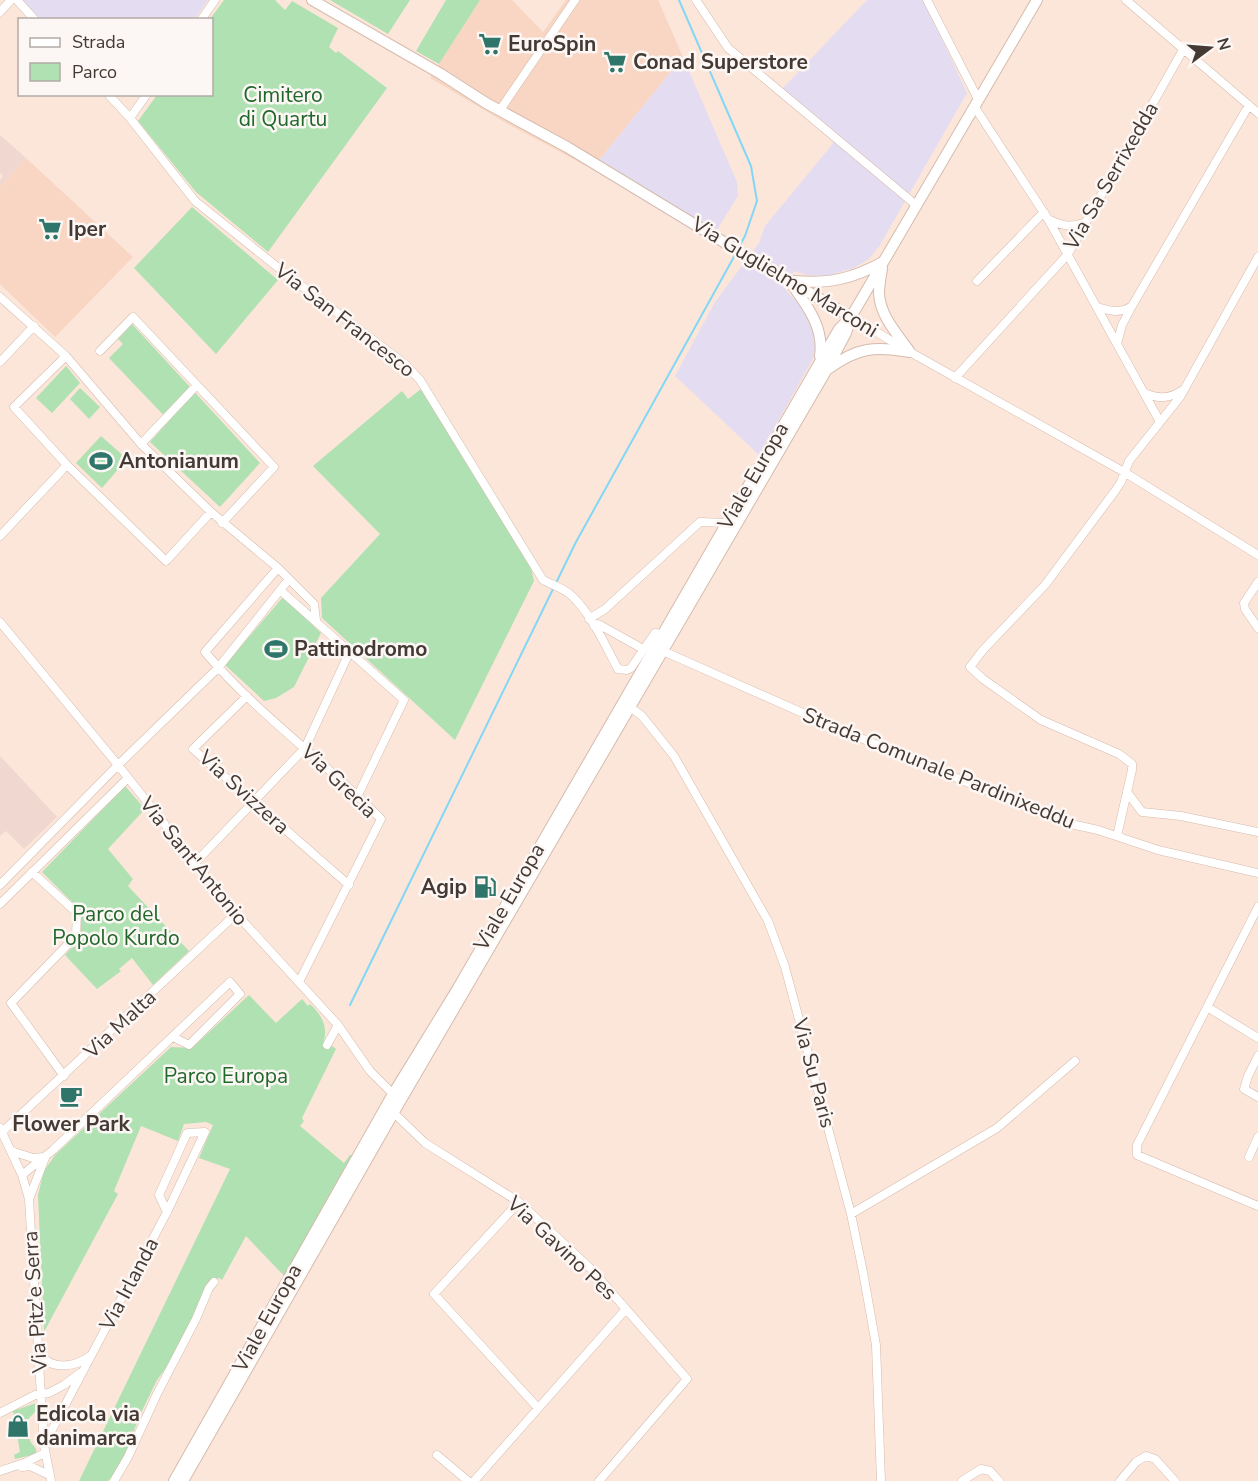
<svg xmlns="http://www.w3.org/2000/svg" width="1258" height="1481" viewBox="0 0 1258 1481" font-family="'Nunito Sans',sans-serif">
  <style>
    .built { fill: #f8d6c3 }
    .industrial { fill: #e4ddf2 }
    .education { fill: #f0d8d1 }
    .green { fill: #b0e1b2 }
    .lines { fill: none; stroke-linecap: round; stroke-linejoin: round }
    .stream { stroke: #82d7f6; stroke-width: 2 }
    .minor-casing { stroke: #d5bbac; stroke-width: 9 }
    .major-casing { stroke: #d5bbac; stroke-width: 12 }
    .minor { stroke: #fff; stroke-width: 8 }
    .major { stroke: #fff; stroke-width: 10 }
    .labels { text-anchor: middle; stroke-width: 5; stroke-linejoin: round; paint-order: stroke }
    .poi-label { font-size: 21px; font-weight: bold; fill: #443933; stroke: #fcf7f4; text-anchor: start }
    .park-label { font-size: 21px; fill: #20672a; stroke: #fcf7f4 }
    .street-label { font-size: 21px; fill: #443933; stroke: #fcf7f4 }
  </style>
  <rect width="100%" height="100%" fill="#fce6da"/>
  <path class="built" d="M480,0H512L543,32L566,0H658L683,57L592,169L506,123L430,78Z
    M26,158L133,257L55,337L0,284V187Z"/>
  <path class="industrial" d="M18,0H208L194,20L30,19L14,4Z
    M867,0H924L967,93L880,245L869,259L854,268L827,276L807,275L794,271L785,289L804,309L810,318L816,337L814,357L759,455L675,376L715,302L759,243L765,226L831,146L837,133L782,89Z
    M683,57L737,182L738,196L710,241L592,169Z"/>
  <path class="education" d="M0,135L26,158L0,187V180L3,176L0,173Z
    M0,756L57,817L24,849L6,831L0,836Z"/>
  <path class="green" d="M224,0H275L285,10L292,1L338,28L329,47L336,53L338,51L387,88L268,252L196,192L138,121L157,95L212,94L210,19Z
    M330,0H410L388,34Z
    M446,0H480L439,64L416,51Z
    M192,207L278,280L216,354L134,268Z
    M132,324L260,463L220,507L150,442L169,421L109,358L123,344L118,339Z
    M66,366L80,383L52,413L36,398Z
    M80,388L100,407L89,419L70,399Z
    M421,389L531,568L534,581L455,740L322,618L321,598L380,534L313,466L402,391L408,399Z
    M101,436L127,459L102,488L76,463Z
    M283,597L321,633L294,687L276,698L264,701L225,665Z
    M125,786L145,809L108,849L133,879L128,886L189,951L153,985L132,958L119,969L121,971L97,989L65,955L81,938V911L42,872Z
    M249,995L276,1023L302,999L308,1006L310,1004C321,1014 328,1026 324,1041L328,1047L332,1046L336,1049L302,1118L304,1121L300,1126L344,1163L350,1155L356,1154L287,1279L246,1236L222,1280L219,1278L212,1280L168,1365L157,1380L139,1417L121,1466L108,1481H79L230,1169L199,1158L213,1125L206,1122L184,1124L178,1141L141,1126L114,1191L118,1194L44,1332L38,1195L44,1171L55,1155L171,1047L192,1048Z
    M36,1403L35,1412L29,1418L30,1441L36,1449V1454L15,1459L14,1455L20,1452L13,1411Z"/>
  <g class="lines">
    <path class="stream" d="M679,0L751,166L757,201L745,236L739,247
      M350,1005L576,542L735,255"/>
    <g class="minor-casing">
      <path id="minor" d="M17,0L35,20
        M696,0L728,48L916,205
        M927,0L978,99
        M1126,0L1258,113
        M0,12L11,0
        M201,20L215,0
        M108,94L130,118L195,201L286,274L405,364L420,380L543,580C552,585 564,588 572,596C592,615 605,645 618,669L627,670L631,668L655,633L662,634
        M974,106L1048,219L1160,422
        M500,110L575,0
        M130,118L147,94
        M1048,219C1062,226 1071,228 1086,222
        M977,281L1044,212
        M0,297L66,356L141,444L211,512L278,568L314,604L316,620
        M1097,307C1110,311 1120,314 1132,306
        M851,317L910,352L1124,472L1258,555
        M1117,344L1122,325L1132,306L1249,105
        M100,351L133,317L274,467L222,523
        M66,356L14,407L67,465L166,561L211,512
        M0,362L34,326
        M955,378L1068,254L1184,48
        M1144,393C1159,399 1169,399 1183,390
        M141,444L196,386
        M0,536L67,465
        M278,568L205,652C257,714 325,761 381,819L299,982
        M1258,582L1244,603L1245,609L1258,628
        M280,590L404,700L358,795
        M589,619L605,609L700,522L726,523
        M0,622L118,765L229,906L338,1025L370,1071L393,1094
        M594,626L598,624L643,649
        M663,651L832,726L1062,822L1098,830L1158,850L1258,873
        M247,696L193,749L349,885
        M630,707L642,716L674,756L768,921L785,967L851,1214L863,1272L876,1345L881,1481
        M1127,792L1142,812L1181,816L1258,832
        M1117,836L1132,770V764L1119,754L1041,720L983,679L970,667L983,650L1045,585L1115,491L1121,482L1129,461L1180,397L1258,257
        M194,864L305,748L350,651
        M32,872L77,913L76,936L11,1003L64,1076
        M0,885L118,765L218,668L289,579
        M0,904L128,778
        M1258,907L1137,1145V1155L1258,1206
        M1207,1007L1258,1038
        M327,1045L338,1025
        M1258,1056L1248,1076L1244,1089L1258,1097
        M394,1113L425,1143L519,1202L592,1270L687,1379L599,1481
        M0,1128L22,1175L29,1199L44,1445L51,1481
        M2,1132L236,914
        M11,1151L33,1158L44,1157
        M1249,1157L1258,1137
        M22,1175L53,1150L230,982L240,994L189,1045L173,1037
        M29,1199L45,1158
        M519,1202L434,1294L538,1408
        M851,1214L997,1128L1075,1061
        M40,1353C50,1371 76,1367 90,1356
        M0,1413L35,1395L49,1393L64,1385L80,1373
        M44,1445L167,1212L205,1132L187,1133L159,1195L167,1212
        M437,1455L468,1481
        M22,1467L30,1466L49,1475
        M0,1471L24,1463L45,1453
        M114,1481L128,1457L157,1394L196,1319L209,1288L214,1282
        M474,1481L626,1309
        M962,1481L981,1469L990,1471L999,1481
        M1120,1481L1136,1462L1146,1456L1155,1459L1175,1481"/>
    </g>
    <g class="major-casing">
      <path id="major" d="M312,0L441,74L486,103L567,147L750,258L851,317
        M882,268C881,276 879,285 879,292C879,315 898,335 910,352
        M794,281C829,284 852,279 883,262
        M793,286C809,308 824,329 820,356
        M828,369C858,347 875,346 910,352
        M174,1481L393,1094L458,988L839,329L849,319
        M183,1481L398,1105L826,371L846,333L851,317L1037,0"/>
    </g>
    <use href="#minor" class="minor"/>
    <use href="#major" class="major"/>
  </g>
  <defs>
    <g id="supermarket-bare" transform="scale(1.8)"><path d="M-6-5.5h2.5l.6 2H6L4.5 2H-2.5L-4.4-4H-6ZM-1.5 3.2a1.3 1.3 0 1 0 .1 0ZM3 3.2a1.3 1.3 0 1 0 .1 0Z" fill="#2f756a" stroke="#fcf7f4" stroke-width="2.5" paint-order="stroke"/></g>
    <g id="stadium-bare" transform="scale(1.8)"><path d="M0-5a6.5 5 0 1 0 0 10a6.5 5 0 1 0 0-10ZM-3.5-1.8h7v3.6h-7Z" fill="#2f756a" stroke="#fcf7f4" stroke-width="2.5" paint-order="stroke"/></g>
    <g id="fuel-bare" transform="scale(1.8)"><path d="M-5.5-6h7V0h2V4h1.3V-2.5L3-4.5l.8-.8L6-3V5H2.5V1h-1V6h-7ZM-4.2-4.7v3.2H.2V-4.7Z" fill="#2f756a" stroke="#fcf7f4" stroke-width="2.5" paint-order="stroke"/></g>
    <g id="cafe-bare" transform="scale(1.8)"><path d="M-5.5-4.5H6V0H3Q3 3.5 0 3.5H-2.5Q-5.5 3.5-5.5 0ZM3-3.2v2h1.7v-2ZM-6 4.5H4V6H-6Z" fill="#2f756a" stroke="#fcf7f4" stroke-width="2.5" paint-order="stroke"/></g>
    <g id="shop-bare" transform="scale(1.8)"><path d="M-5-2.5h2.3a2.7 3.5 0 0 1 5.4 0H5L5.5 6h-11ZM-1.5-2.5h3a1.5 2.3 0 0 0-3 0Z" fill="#2f756a" stroke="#fcf7f4" stroke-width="2.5" paint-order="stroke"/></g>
  </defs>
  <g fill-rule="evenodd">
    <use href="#supermarket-bare" x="490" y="44"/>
    <use href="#supermarket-bare" x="615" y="62"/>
    <use href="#supermarket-bare" x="50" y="229"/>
    <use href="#stadium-bare" x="101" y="461"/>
    <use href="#stadium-bare" x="276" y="649"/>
    <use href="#fuel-bare" x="485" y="887"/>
    <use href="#cafe-bare" x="71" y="1096"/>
    <use href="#shop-bare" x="18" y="1426"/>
  </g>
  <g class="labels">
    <g class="poi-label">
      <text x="508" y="51">EuroSpin</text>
      <text x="633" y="69">Conad Superstore</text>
      <text x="68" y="236">Iper</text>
      <text x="119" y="468">Antonianum</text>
      <text x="294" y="656">Pattinodromo</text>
      <text x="467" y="894" text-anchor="end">Agip</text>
      <text x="71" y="1131" text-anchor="middle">Flower Park</text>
      <text x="36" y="1421">Edicola via<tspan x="36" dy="24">danimarca</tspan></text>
    </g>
    <g class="park-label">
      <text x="283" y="102">Cimitero<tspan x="283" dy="24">di Quartu</tspan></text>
      <text x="116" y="921">Parco del<tspan x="116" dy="24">Popolo Kurdo</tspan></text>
      <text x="226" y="1083">Parco Europa</text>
    </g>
    <g class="street-label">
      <text transform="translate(1111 176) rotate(-60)" y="7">Via Sa Serrixedda</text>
      <text transform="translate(785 277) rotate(31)" y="7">Via Guglielmo Marconi</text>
      <text transform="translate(345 320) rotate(38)" y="7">Via San Francesco</text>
      <text transform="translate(753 476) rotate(-60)" y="7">Viale Europa</text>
      <text transform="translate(939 768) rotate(22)" y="7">Strada Comunale Pardinixeddu</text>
      <text transform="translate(339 781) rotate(44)" y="7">Via Grecia</text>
      <text transform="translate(244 792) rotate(42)" y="7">Via Svizzera</text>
      <text transform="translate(194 861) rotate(51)" y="7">Via Sant'Antonio</text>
      <text transform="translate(509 897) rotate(-60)" y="7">Viale Europa</text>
      <text transform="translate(120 1024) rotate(-43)" y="7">Via Malta</text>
      <text transform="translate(814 1073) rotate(75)" y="7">Via Su Paris</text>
      <text transform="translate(562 1248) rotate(43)" y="7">Via Gavino Pes</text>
      <text transform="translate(129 1284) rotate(-62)" y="7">Via Irlanda</text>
      <text transform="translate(35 1302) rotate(-94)" y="7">Via Pitz'e Serra</text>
      <text transform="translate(267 1318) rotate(-61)" y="7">Viale Europa</text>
    </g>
  </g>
  <rect x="18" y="18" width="195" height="78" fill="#fcf7f4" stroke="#b2aba7" stroke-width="1.5"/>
  <rect x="30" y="38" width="30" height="9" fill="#ffffff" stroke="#b2aba7" stroke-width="1.5"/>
  <text x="72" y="48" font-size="18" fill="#443933">Strada</text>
  <rect x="30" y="63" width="30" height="18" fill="#b0e1b2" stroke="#b2aba7" stroke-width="1.5"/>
  <text x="72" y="78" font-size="18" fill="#443933">Parco</text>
  <g transform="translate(1210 48) rotate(74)" stroke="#fcf7f4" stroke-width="4.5" paint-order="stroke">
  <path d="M0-4.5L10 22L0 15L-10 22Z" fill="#443933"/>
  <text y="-9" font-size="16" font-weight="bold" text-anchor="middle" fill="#443933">N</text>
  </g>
</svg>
